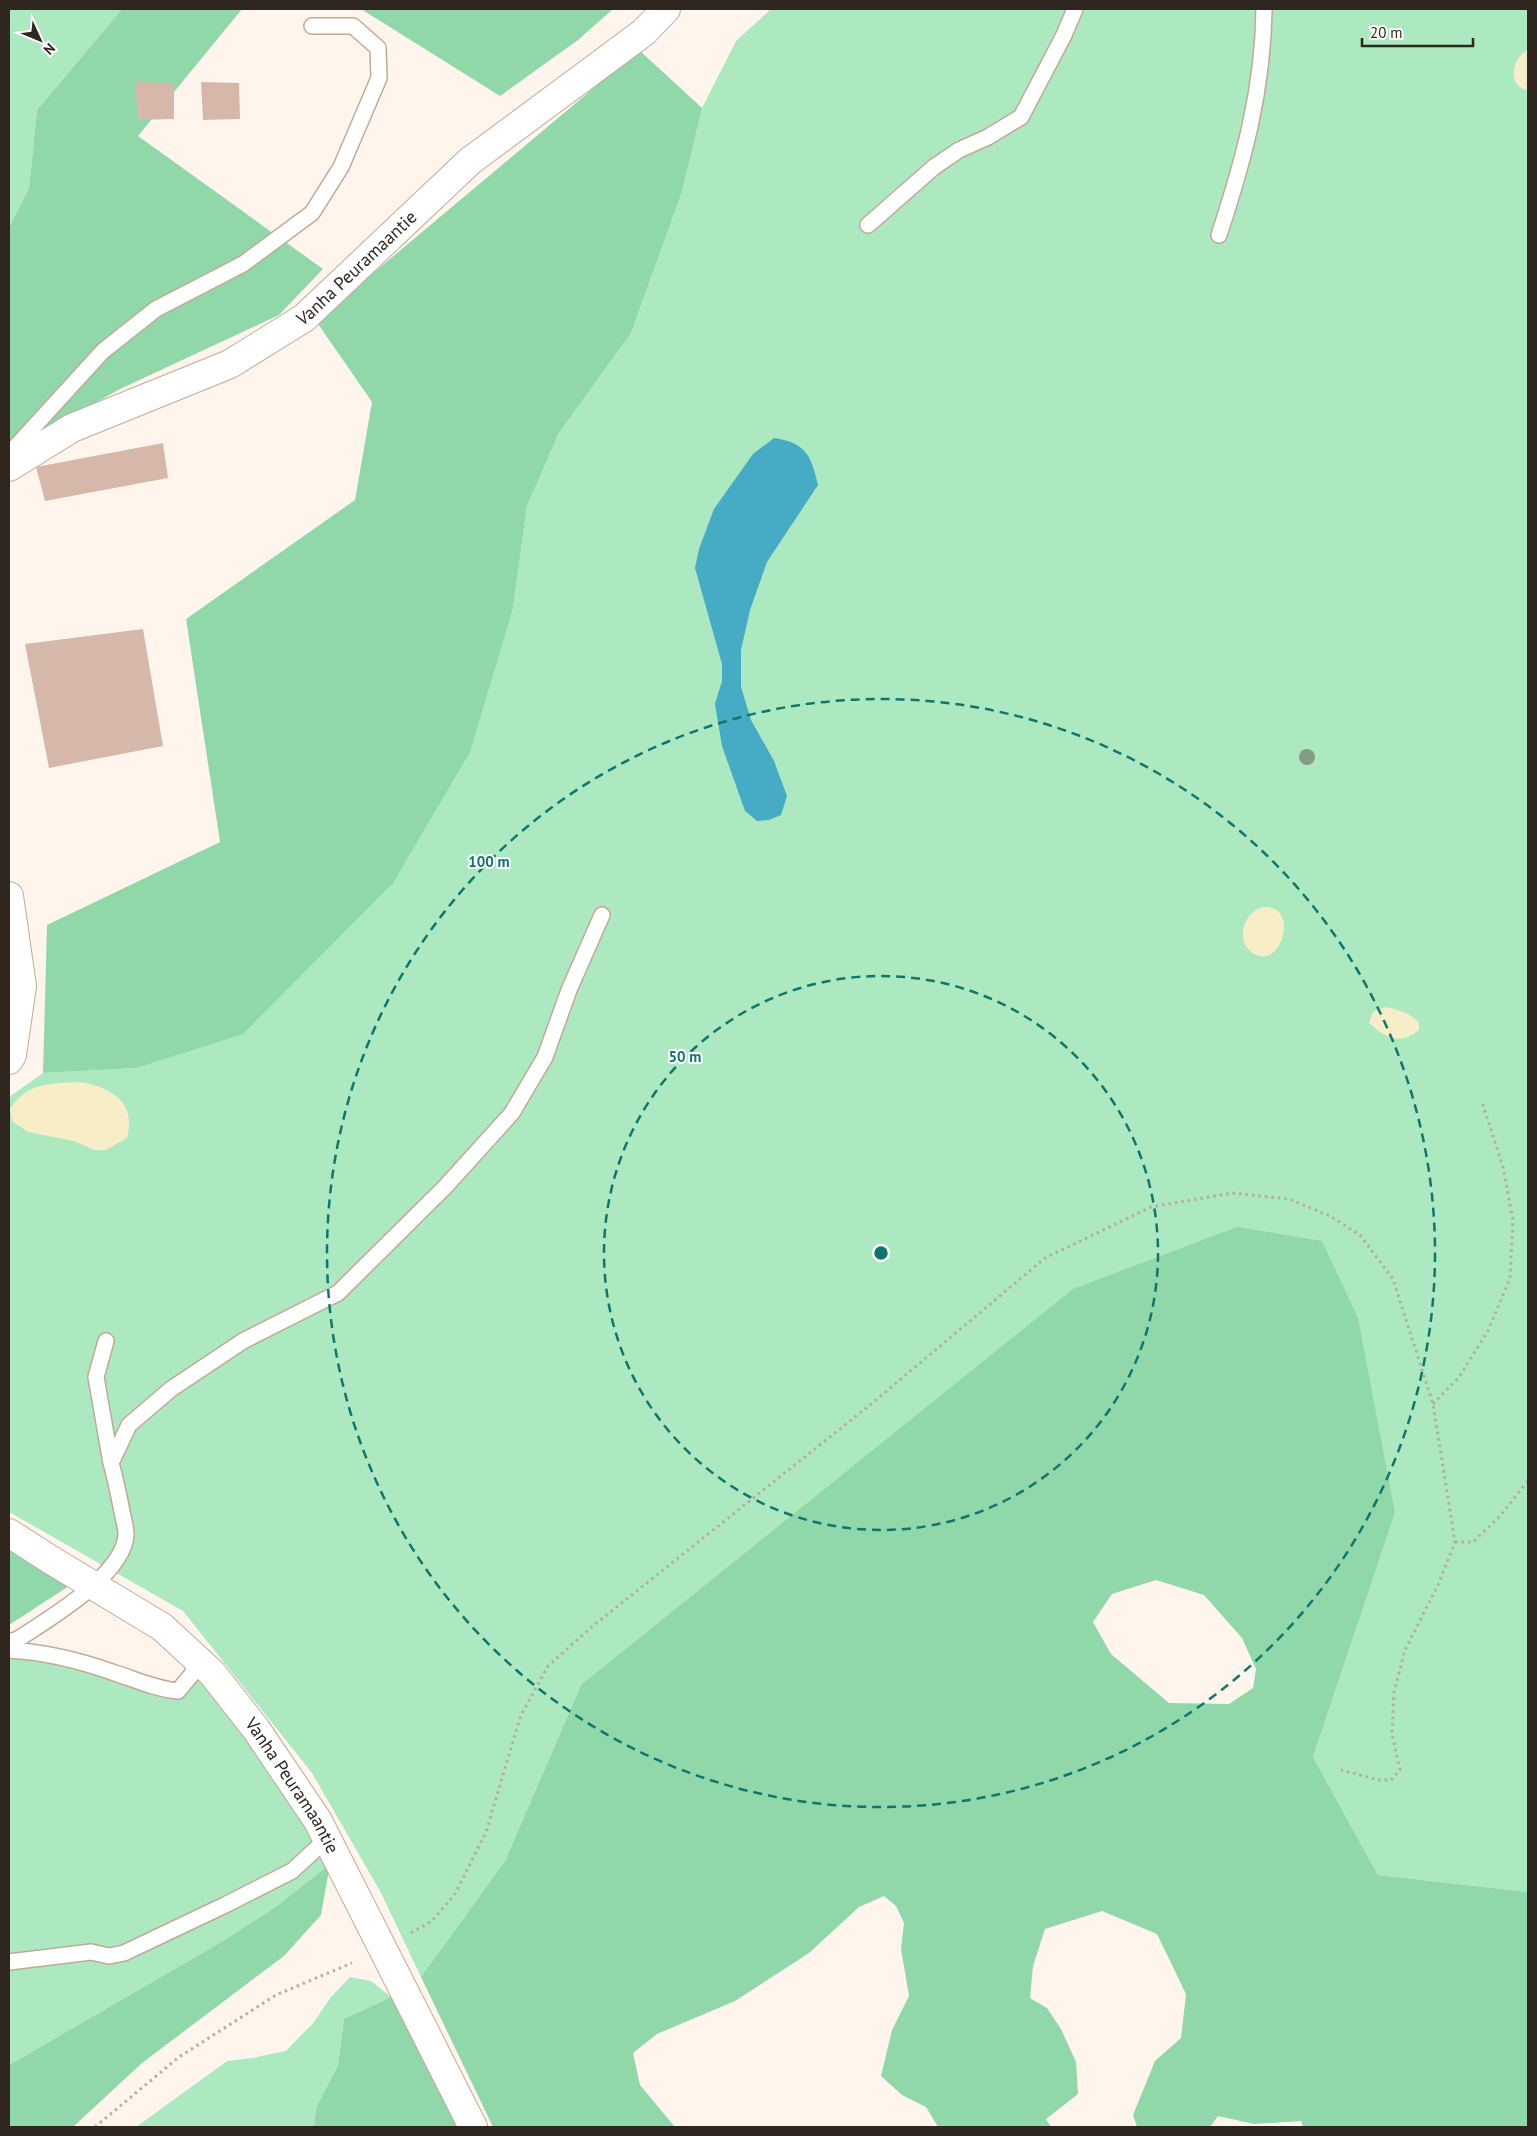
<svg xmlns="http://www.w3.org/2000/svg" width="1537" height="2136" viewBox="0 0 1537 2136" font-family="'PT Sans',sans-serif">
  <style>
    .green { fill: #ace9c0 }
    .forest { fill: #90d8a9; fill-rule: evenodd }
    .sand { fill: #f7eec8 }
    .water { fill: #46abc4 }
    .building { fill: #d5b8aa }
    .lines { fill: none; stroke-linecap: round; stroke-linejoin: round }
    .service-casing { stroke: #c0aa96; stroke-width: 18 }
    .minor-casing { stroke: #c0aa96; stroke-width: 30 }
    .path { stroke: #b6aca4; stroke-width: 3; stroke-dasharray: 2.5 4; stroke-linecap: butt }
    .service { stroke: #fff; stroke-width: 15 }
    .minor { stroke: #fff; stroke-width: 28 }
    .tree { fill: #839c87 }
    .ring { fill: none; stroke: #0f766e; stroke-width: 2.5; stroke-dasharray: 9 6 }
    .labels { text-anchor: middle; stroke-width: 4; stroke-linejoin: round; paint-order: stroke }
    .street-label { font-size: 18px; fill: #2f261f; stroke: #fff }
    .centre { fill: #0f766e; stroke: #fff; stroke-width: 2.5 }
    .ring-label { font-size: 15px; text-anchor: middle; font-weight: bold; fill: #0f766e; stroke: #fff; stroke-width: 4; stroke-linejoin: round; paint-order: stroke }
  </style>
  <rect width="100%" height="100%" fill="#fff5ed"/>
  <path class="green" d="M9,9H122L37,110L29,188L9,228Z
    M771,9H1528V1892L1378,1875L1313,1757L1395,1513L581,1685L505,1861L421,1977L380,1891L312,1773L183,1611L9,1512V1097L43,1073L136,1068L513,608L527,506L559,433L631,333L682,192L702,108L736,41Z
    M9,1652L29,1660L109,1675L154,1695L182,1696L201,1671L243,1721L330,1864L277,1906L223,1941L9,2065Z
    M350,1977L371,1981L391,1997L344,2019L338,2065L316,2108L314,2127H136L227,2061L252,2058L286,2051L314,2022L331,1997Z"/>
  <path class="forest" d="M122,9H242L138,136L323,269L279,315L120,389L9,451V228L29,188L37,110Z
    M361,9H613L578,40L500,96Z
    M639,50L702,108L682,192L631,333L559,433L527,506L513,608L470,752L393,883L243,1034L136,1068L43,1073L47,925L220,842L186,619L355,500L372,402L316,321Z
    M1237,1227L1322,1241L1358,1318L1395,1513L1313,1757L1378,1875L1528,1892V2127H1303L1301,2121L1254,2124L1218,2116L1210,2127H1137L1133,2115L1155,2061L1181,2038L1186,1994L1157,1934L1102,1911L1045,1929L1033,1966L1030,1998L1047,2008L1061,2029L1076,2062L1078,2094L1046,2119L1051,2127H938L926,2107L902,2095L881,2076L892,2030L909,1996L901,1949L904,1923L896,1906L884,1896L859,1907L809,1953L735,2001L657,2034L633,2053L640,2085L675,2127H493L421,1977L505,1861L581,1685L1073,1289ZM1156,1580L1204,1595L1242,1638L1256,1669L1253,1688L1229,1704L1169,1703L1111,1654L1093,1622L1112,1594Z
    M9,1550L69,1586L9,1625Z
    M330,1864L321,1915L284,1956L142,2063L73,2127H9V2065L223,1941L277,1906Z
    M391,1997L464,2127H314L316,2108L338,2065L344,2019Z"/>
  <path class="sand" d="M1528,50V90C1506,87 1512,57 1528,50Z
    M1269,907C1272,908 1277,910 1279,912C1291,925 1280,960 1260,956C1237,951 1238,919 1258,909C1261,907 1266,907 1269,907Z
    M1386,1007C1399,1010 1409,1013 1419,1022V1030C1399,1046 1386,1038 1369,1023L1373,1012Z
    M59,1083C69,1083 81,1081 90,1084C119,1092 135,1107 127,1138L106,1150H94L74,1141L28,1132L12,1121L10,1109C23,1089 36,1086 59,1083Z"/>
  <path class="water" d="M774,438C806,443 811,455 818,485L767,562L750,610L741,650V687L751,720L774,761L787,796L781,815L769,820L757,821L745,811L722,746L715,704L722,681V664L695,568L699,549L714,509L753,454Z"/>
  <path class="building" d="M135,82L174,83V119L138,120Z
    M201,82L239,83L240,119L203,120Z
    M163,443L168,478L45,501L36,467Z
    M143,629L163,746L49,768L25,644Z"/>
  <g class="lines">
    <g class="service-casing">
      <path id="service" d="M868,225L934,167L959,150L988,137L1021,117L1064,35L1075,9
        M1219,235C1244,159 1263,90 1264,9
        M9,454L103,351L156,309L243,264L312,213L341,167L379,78L378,48L353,26H312
        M106,1341L96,1377L111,1463L129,1425L171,1389L243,1341L338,1293L445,1187L512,1113L545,1057L569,990L602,915
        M9,1642L18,1639C49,1619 125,1574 126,1534C126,1529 124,1521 123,1516C119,1498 116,1480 111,1463
        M9,1650C44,1652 78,1660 112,1672C134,1679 155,1689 178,1691L192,1674L198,1660H204
        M9,1962L91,1952L109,1956L124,1953L225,1905L292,1871L331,1835"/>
    </g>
    <g class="minor-casing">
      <g id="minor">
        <path id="s1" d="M9,467L72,428L230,364L304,318L470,161L644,32L666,9"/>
        <path d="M9,896L22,986L12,1055L9,1060"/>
        <path id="s2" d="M9,1533L51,1560L162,1627L212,1673L256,1729L318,1821L473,2127"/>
      </g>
    </g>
    <path class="path" d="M1433,1404L1459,1377L1488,1331L1510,1278L1513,1220L1503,1167L1482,1102
      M1455,1542H1473L1499,1517L1528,1481
      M411,1933L432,1921L455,1894L486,1832L521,1715L548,1666L594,1625L870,1405L1045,1258L1151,1207L1232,1193L1289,1199L1330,1216L1360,1235L1393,1279L1433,1404L1455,1542L1438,1585L1405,1650L1394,1692L1392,1734L1400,1770L1391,1780H1379L1341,1770
      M95,2127L179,2057L276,1995L352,1963"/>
    <use href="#service" class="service"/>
    <use href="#minor" class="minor"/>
  </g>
  <circle class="tree" cx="1307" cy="757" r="8"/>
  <g class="ring">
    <circle cx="881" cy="1253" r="277"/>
    <circle cx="881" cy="1253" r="554"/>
  </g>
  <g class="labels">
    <g class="street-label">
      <text dy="6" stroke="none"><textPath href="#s1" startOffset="404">Vanha Peuramaantie</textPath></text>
      <text dy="6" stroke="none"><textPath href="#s2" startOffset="386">Vanha Peuramaantie</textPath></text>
    </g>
  </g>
  <circle cx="881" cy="1253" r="8" class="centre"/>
  <g class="ring-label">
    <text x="489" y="867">100 m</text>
    <text x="685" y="1062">50 m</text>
  </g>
  <rect width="1537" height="2136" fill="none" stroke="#2f261f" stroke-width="20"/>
  <g transform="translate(40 40) rotate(134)" stroke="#ffffff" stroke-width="4" paint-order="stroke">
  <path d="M0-4L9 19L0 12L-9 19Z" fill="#2f261f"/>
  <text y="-8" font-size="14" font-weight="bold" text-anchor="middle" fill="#2f261f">N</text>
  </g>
  <path d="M1362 38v8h111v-8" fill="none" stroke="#2f261f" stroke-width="2.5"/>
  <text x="1370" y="38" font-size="15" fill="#2f261f" stroke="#ffffff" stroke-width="4" paint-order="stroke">20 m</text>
</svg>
